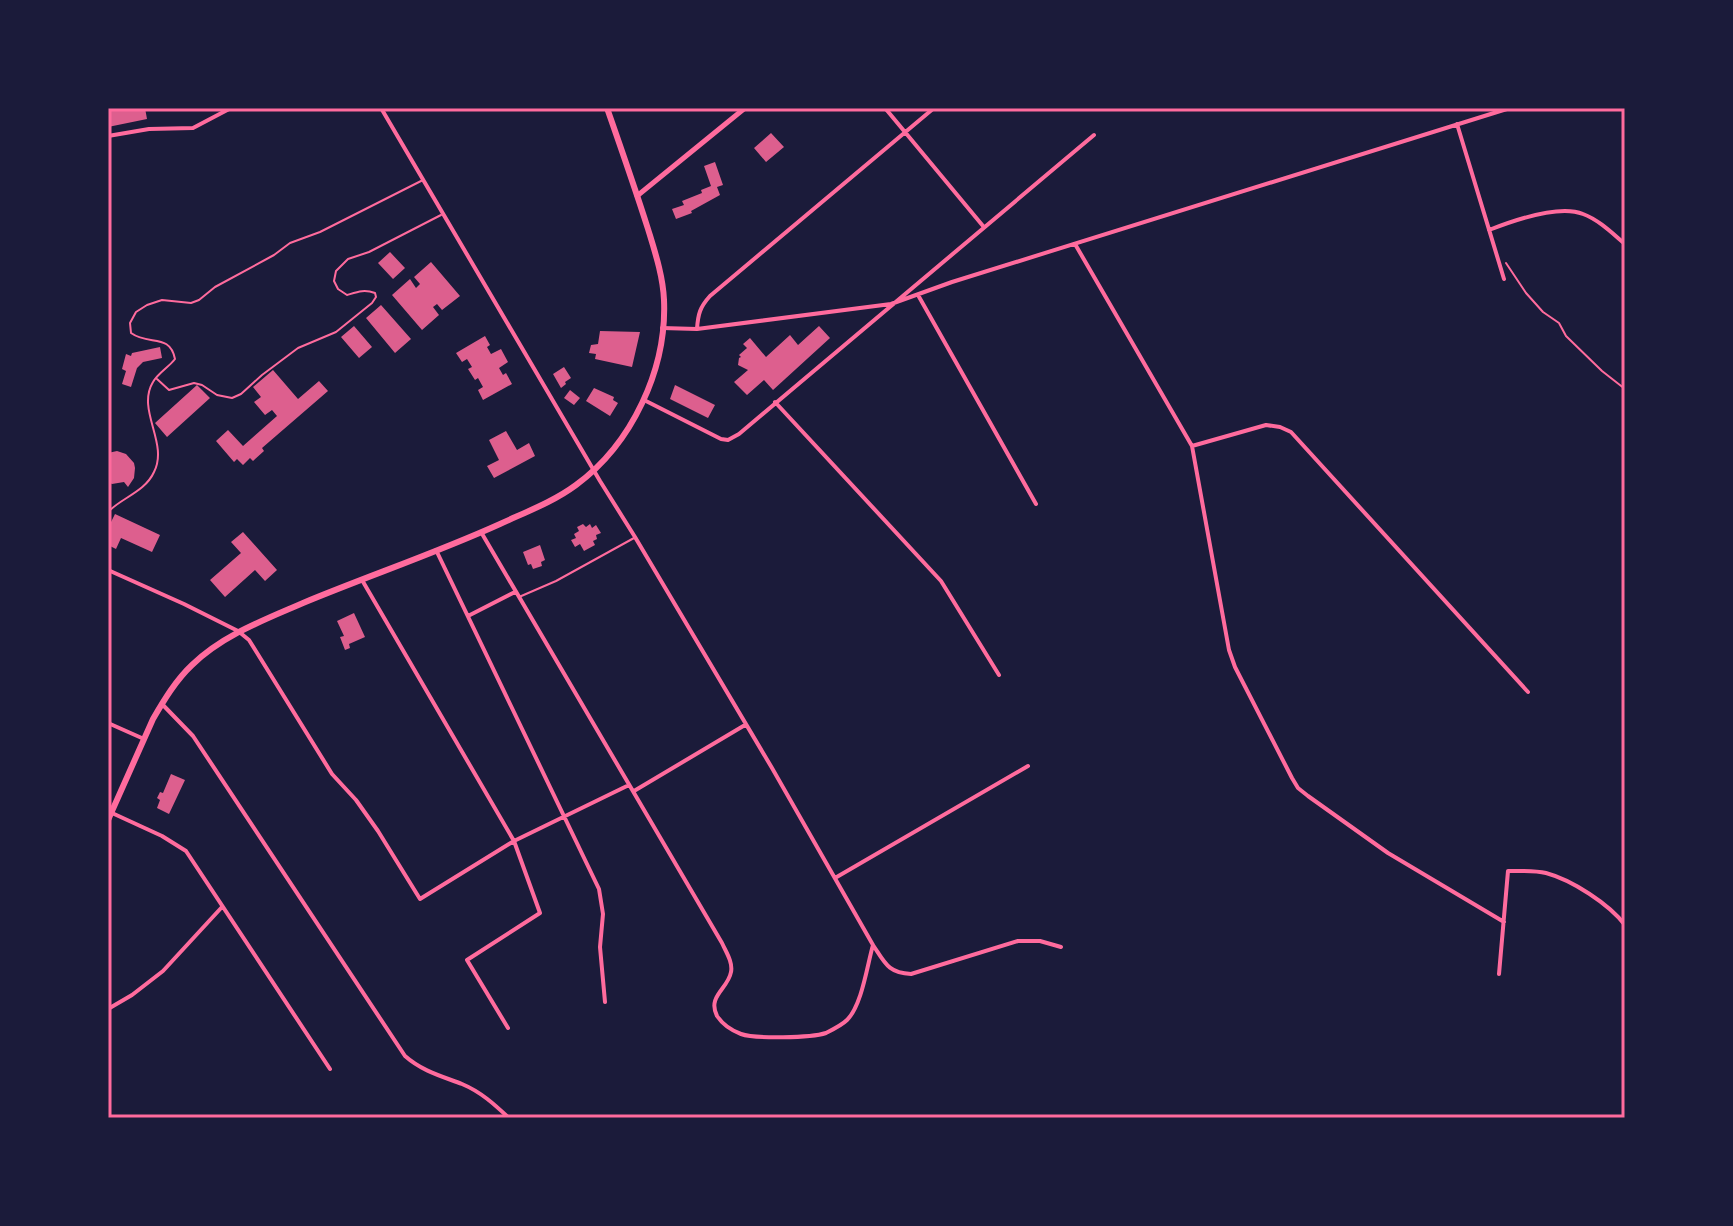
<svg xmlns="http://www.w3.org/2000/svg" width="1733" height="1226" viewBox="0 0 1733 1226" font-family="'Noto Serif',serif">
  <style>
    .building { fill: #dd5f8e }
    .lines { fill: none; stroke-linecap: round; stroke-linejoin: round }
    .path { stroke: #ff6b9d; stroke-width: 2 }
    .service { stroke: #ff6b9d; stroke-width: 2 }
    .minor { stroke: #ff6b9d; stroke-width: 4 }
    .tertiary { stroke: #ff6b9d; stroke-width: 5 }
    .secondary { stroke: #ff6b9d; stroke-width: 6 }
    .neatline { fill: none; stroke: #ff6b9d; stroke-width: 3 }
  </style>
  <rect width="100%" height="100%" fill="#1b1b3a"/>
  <path class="building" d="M108,108H145L147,119L108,127Z
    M771,133L784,147L766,162L754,148Z
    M715,162L723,185L717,187L720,195L691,211L692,213L676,219L672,209L684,205L682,201L702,193L701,190L711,186L704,166Z
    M390,252L405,268L393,279L378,263Z
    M431,262L460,296L442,310L437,304L433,307L439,315L422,330L392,295L410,279L416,288L420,284L414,277Z
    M381,305L411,339L395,353L366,318Z
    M354,326L372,347L359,358L341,337Z
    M819,326L830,338L773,390L764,380L747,395L734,382L748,370L738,365L739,358L741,357L739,355L747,348L743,344L750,338L766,357L790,335L798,345Z
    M600,331L640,332L632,367L595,359L596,354L589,353L591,345L598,344Z
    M485,336L490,345L487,347L491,354L501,349L508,362L499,368L503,375L506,373L512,384L483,400L478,390L483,387L478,378L475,380L468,369L472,367L467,359L462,362L456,353Z
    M160,347L162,358L143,362L137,368L131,387L122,384L126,371L122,369L126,354L131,356L132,353Z
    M564,367L571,378L565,382L566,384L561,388L553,374Z
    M273,370L298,399L319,381L328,391L262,448L264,451L253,461L250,458L243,465L237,459L234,462L216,441L228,430L243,446L277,416L272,410L265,415L254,402L261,397L253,387Z
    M197,385L210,398L167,437L155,423Z
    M675,385L715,405L708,418L670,399Z
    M594,388L614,397L613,400L618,403L610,416L586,401Z
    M570,390L580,398L574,405L564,398Z
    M506,431L517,450L529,443L535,456L494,478L487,466L499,460L489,440Z
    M117,451L126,454L134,463L135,468L134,478L128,487L124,482L112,484L108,482V453Z
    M115,514L160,535L152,552L121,538L116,549L108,545V528Z
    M583,524L586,527L590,524L592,528L596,525L601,533L596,535L597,539L593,541L595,545L584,551L580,544L575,547L571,540L576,538L574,534L579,531L577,527Z
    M243,532L277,570L265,581L255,570L225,597L210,580L241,553L231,542Z
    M540,545L545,560L541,562L542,566L533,569L531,564L528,565L523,552Z
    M354,613L365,637L349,644L350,648L345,650L340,637L344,636L337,621Z
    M171,774L185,780L169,814L157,808L160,800L157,798L160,792L163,793Z"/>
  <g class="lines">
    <path class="path" d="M1506,263L1526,293L1543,312L1559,323L1566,336L1602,371L1625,389
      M1623,1118L1625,1111"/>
    <path class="service" d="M157,379L169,390L194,383L202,385L217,395L232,398L241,394L262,375L298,348L336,332L372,303L376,297L375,293C364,289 357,292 347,295L338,289L334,281L336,271L348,259L369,252L441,215
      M108,512C121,498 145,492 154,472C169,443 136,410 153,382C158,373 169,367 175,359C170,333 149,346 131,333L130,323L136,312L147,305L162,300L191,303L199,300L215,287L274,255L290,243L320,232L423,180
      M519,597L556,581L634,538"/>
    <path class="minor" d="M381,108L600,481L635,537L772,768L873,945C885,963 888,973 911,974L1018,941H1040L1061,947
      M885,108L983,226
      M1457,124L1504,279
      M108,136L149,129L193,128L231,108
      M1489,230C1512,221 1559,204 1583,214C1599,220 1612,233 1625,244
      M1075,244L1192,446L1229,650L1235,667L1292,778L1298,788L1308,796L1388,853L1504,922
      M918,295L1036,504
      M662,328L697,329L891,304L952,282L1510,108
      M697,329C698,314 700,307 710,296L934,108
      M644,400L721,439L728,440L739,434L1094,135
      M775,402L941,581L999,675
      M1192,446L1266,425L1280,427L1291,432L1528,692
      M481,532L722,943C726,952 733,962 731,972C728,989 707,996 717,1016C723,1025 730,1030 741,1034C755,1039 811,1038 826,1033C832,1030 842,1025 847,1020C862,1005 867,966 873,945
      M436,550L599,889L603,914L600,947L605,1002
      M108,570L184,604L238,631L249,640L332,774L356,800L378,831L420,899L514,841L629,785
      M362,580L514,841L540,913L467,960L508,1028
      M468,616L515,592
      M162,704L193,736L405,1056C422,1071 441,1076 462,1084C481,1092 494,1104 509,1118
      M108,723L144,739
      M634,791L745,725
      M112,813L162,836L186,851L330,1069
      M835,878L1028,766
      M1499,974L1508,871C1520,871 1534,870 1546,873C1572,880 1609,904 1625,925
      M108,1009L132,995L163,971L222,907"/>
    <path class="tertiary" d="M637,196L745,108"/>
    <path class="secondary" d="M108,820L153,719C164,700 176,680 192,665C223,635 264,620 303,603C368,576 436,553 500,524C526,512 553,502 576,485C632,444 667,369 664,300C663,276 655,252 648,229C635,188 621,148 607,108"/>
  </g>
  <rect width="1733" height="1226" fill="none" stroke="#1b1b3a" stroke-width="220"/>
  <rect x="110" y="110" width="1513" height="1006" class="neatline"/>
</svg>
